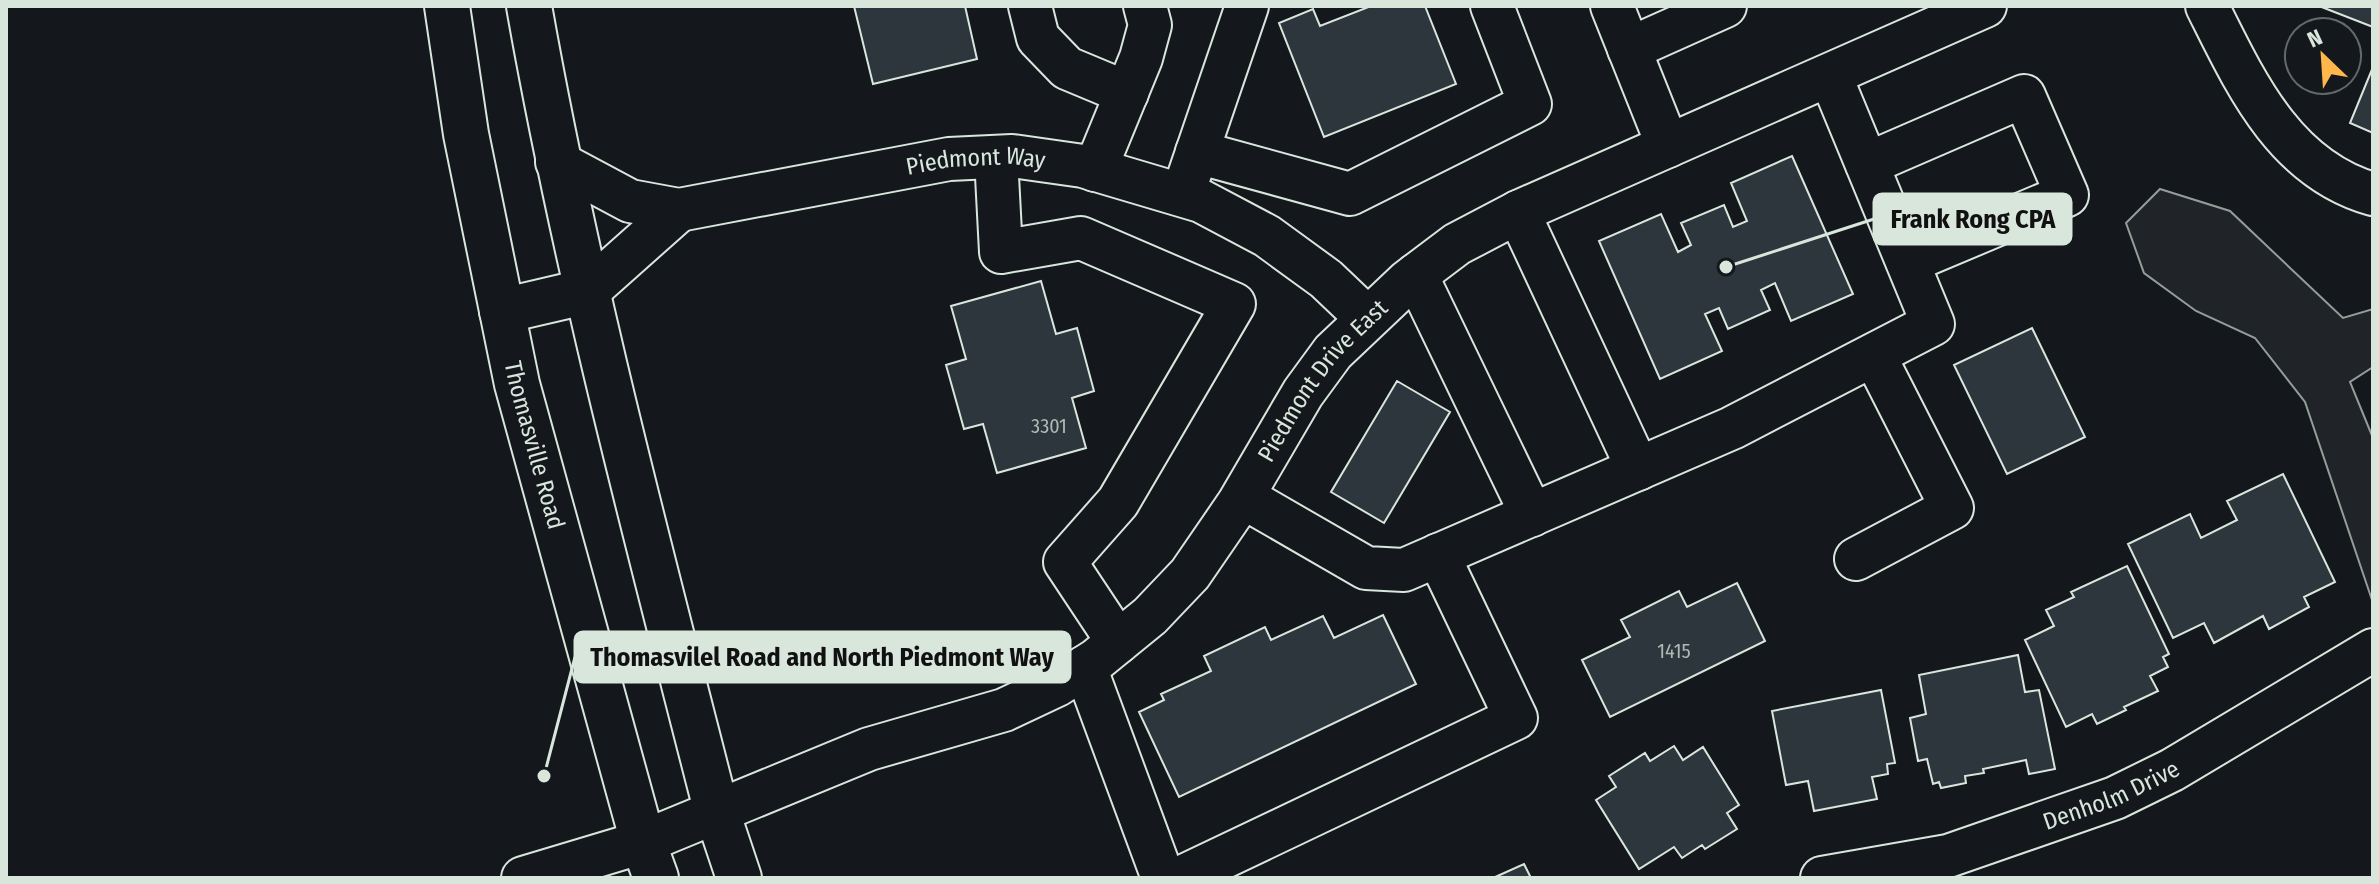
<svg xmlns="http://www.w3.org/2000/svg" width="2379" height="884" viewBox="0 0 2379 884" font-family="'Fira Sans Condensed',sans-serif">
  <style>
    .green { fill: #202428; stroke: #939e99; stroke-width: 2 }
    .building { fill: #2c363c; stroke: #d8e6dc; stroke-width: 2 }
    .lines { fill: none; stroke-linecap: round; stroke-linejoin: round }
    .minor-casing { stroke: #d8e6dc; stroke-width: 46 }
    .major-casing { stroke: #d8e6dc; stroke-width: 48 }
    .minor { stroke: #14181c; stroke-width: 42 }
    .major { stroke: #14181c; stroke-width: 44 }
    .labels { text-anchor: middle; stroke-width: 6; stroke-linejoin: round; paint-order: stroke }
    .number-label { font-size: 20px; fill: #adbab4 }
    .street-label { font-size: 24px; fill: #d8e6dc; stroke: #14181c }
    .leader { fill: none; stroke: #d8e6dc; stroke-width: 3 }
    .callout-dot { fill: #d8e6dc; stroke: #14181c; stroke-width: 3 }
    .callout { fill: #d8e6dc; stroke: #d8e6dc; stroke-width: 3 }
    .callout-label { font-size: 26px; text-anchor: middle; font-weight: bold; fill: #111 }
  </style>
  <rect width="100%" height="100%" fill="#14181c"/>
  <path class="green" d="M2160,189L2230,211L2343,318L2373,309V367L2350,382L2373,438L2372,600L2305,402L2255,338L2196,311L2144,273L2126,223Z"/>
  <path class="building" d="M854,6H965L977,59L873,84Z
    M1371,6H1425L1456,84L1324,137L1279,23L1313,9L1320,26Z
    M2319,6H2373V27Z
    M2373,67V133L2350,123Z
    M1792,156L1853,294L1791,321L1775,283L1761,290L1770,310L1728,329L1719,308L1705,314L1722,351L1660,379L1599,241L1661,214L1678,252L1691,245L1681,223L1724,205L1733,227L1747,221L1731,183Z
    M1041,281L1056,334L1077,328L1094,391L1072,398L1086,448L997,473L983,424L964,429L946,365L966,359L951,306Z
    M2032,328L2085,437L2007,474L1954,365Z
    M1397,381L1450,412L1384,523L1331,492Z
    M2283,474L2335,582L2304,597L2309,607L2269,629L2263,616L2214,643L2204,623L2173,638L2128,544L2190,514L2201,538L2237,520L2227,501Z
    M2127,566L2169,654L2163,657L2168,667L2150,676L2158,691L2124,707L2126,710L2097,724L2092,714L2066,727L2025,640L2054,626L2046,610L2074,597L2071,592Z
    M1737,583L1765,641L1610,717L1582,660L1630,637L1621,620L1679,591L1687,607Z
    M1383,615L1416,684L1179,797L1139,712L1164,700L1161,694L1211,671L1204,656L1265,627L1271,640L1323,616L1334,638Z
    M2018,655L2025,692L2039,690L2055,769L2029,774L2026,760L1983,769L1984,773L1965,776L1966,783L1941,788L1939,782L1933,784L1927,759L1918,761L1910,718L1926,714L1919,675Z
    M1881,690L1895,763L1887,764L1888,774L1872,777L1877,799L1814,811L1808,781L1786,785L1772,711Z
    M1674,746L1683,760L1703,747L1739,805L1727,813L1737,829L1705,849L1702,845L1682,858L1674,847L1639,869L1596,800L1616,787L1609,776L1645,753L1650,761Z
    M1524,864L1531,878H1493Z"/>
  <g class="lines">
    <g class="minor-casing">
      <g id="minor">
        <path d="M1030,6L1038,38L1067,68L1127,93"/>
        <path d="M1612,6L1668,146"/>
        <path d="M2207,6C2245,82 2284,169 2373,194"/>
        <path d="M1629,49L1725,6"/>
        <path d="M1197,152L1350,194L1530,104L1492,6"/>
        <path d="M996,157L1001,252L1081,238L1234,304L1118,502L1065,562L1118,642"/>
        <path id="s1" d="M557,162L630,201L679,210L949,159L1012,156L1083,166L1201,201L1267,236L1326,279L1367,318"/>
        <path d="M1867,164L2024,96L2067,195L1908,262"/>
        <path d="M1095,170L1141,58L1150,25L1145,6"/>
        <path d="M1189,176L1247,6"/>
        <path d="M1518,212L1638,469"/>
        <path d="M1416,275L1532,515"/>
        <path d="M588,291L679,210"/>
        <path d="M1243,497L1366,568L1404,570L1732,428L1933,324L1830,75"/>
        <path d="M1856,559L1952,508L1874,355"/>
        <path d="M1085,667L1163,878"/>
        <path id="s2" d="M523,878L643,842L869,749L1004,710L1057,685L1096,660L1150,616L1190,574L1238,504L1303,393L1333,352L1408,281L1457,244L1518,212L1985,6"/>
        <path d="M1180,878L1516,718L1438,555"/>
        <path id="s3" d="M1822,878L1948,856L2115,798L2172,770L2373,650"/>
      </g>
    </g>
    <g class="major-casing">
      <g id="major">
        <path id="s4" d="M447,6L466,134L517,384L643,842L656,878"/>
        <path d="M529,6C577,277 648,543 716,809L739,878"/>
        <path d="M502,311L588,291"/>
      </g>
    </g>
    <use href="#minor" class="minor"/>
    <use href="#major" class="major"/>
  </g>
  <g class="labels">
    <g class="number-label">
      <text x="1049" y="433">3301</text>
      <text x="1674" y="658">1415</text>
    </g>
    <g class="street-label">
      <text dy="8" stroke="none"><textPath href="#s1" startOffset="434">Piedmont Way</textPath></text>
      <text dy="8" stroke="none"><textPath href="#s2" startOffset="978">Piedmont Drive East</textPath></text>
      <text dy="8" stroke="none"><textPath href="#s4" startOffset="448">Thomasville Road</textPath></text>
      <text dy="8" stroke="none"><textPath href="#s3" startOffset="302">Denholm Drive</textPath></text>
    </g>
  </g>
  <path class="leader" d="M1726 267L1874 219M544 776L575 657"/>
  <g class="callout-dot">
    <circle cx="1726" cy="267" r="8"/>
    <circle cx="544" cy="776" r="8"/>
  </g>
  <g class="callout">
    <rect x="1874" y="194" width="197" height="50" rx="8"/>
    <rect x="575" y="632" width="495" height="50" rx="8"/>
  </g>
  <g class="callout-label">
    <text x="1973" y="228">Frank Rong CPA</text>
    <text x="822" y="666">Thomasvilel Road and North Piedmont Way</text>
  </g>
  <rect width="2379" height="884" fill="none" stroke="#d8e6dc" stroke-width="16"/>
  <g transform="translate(2323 56) rotate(335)"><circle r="38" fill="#14181c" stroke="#626a69" stroke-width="2"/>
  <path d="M0-6L14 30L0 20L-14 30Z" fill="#ffb74d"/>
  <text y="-12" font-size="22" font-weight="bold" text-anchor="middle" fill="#d8e6dc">N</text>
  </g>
</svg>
